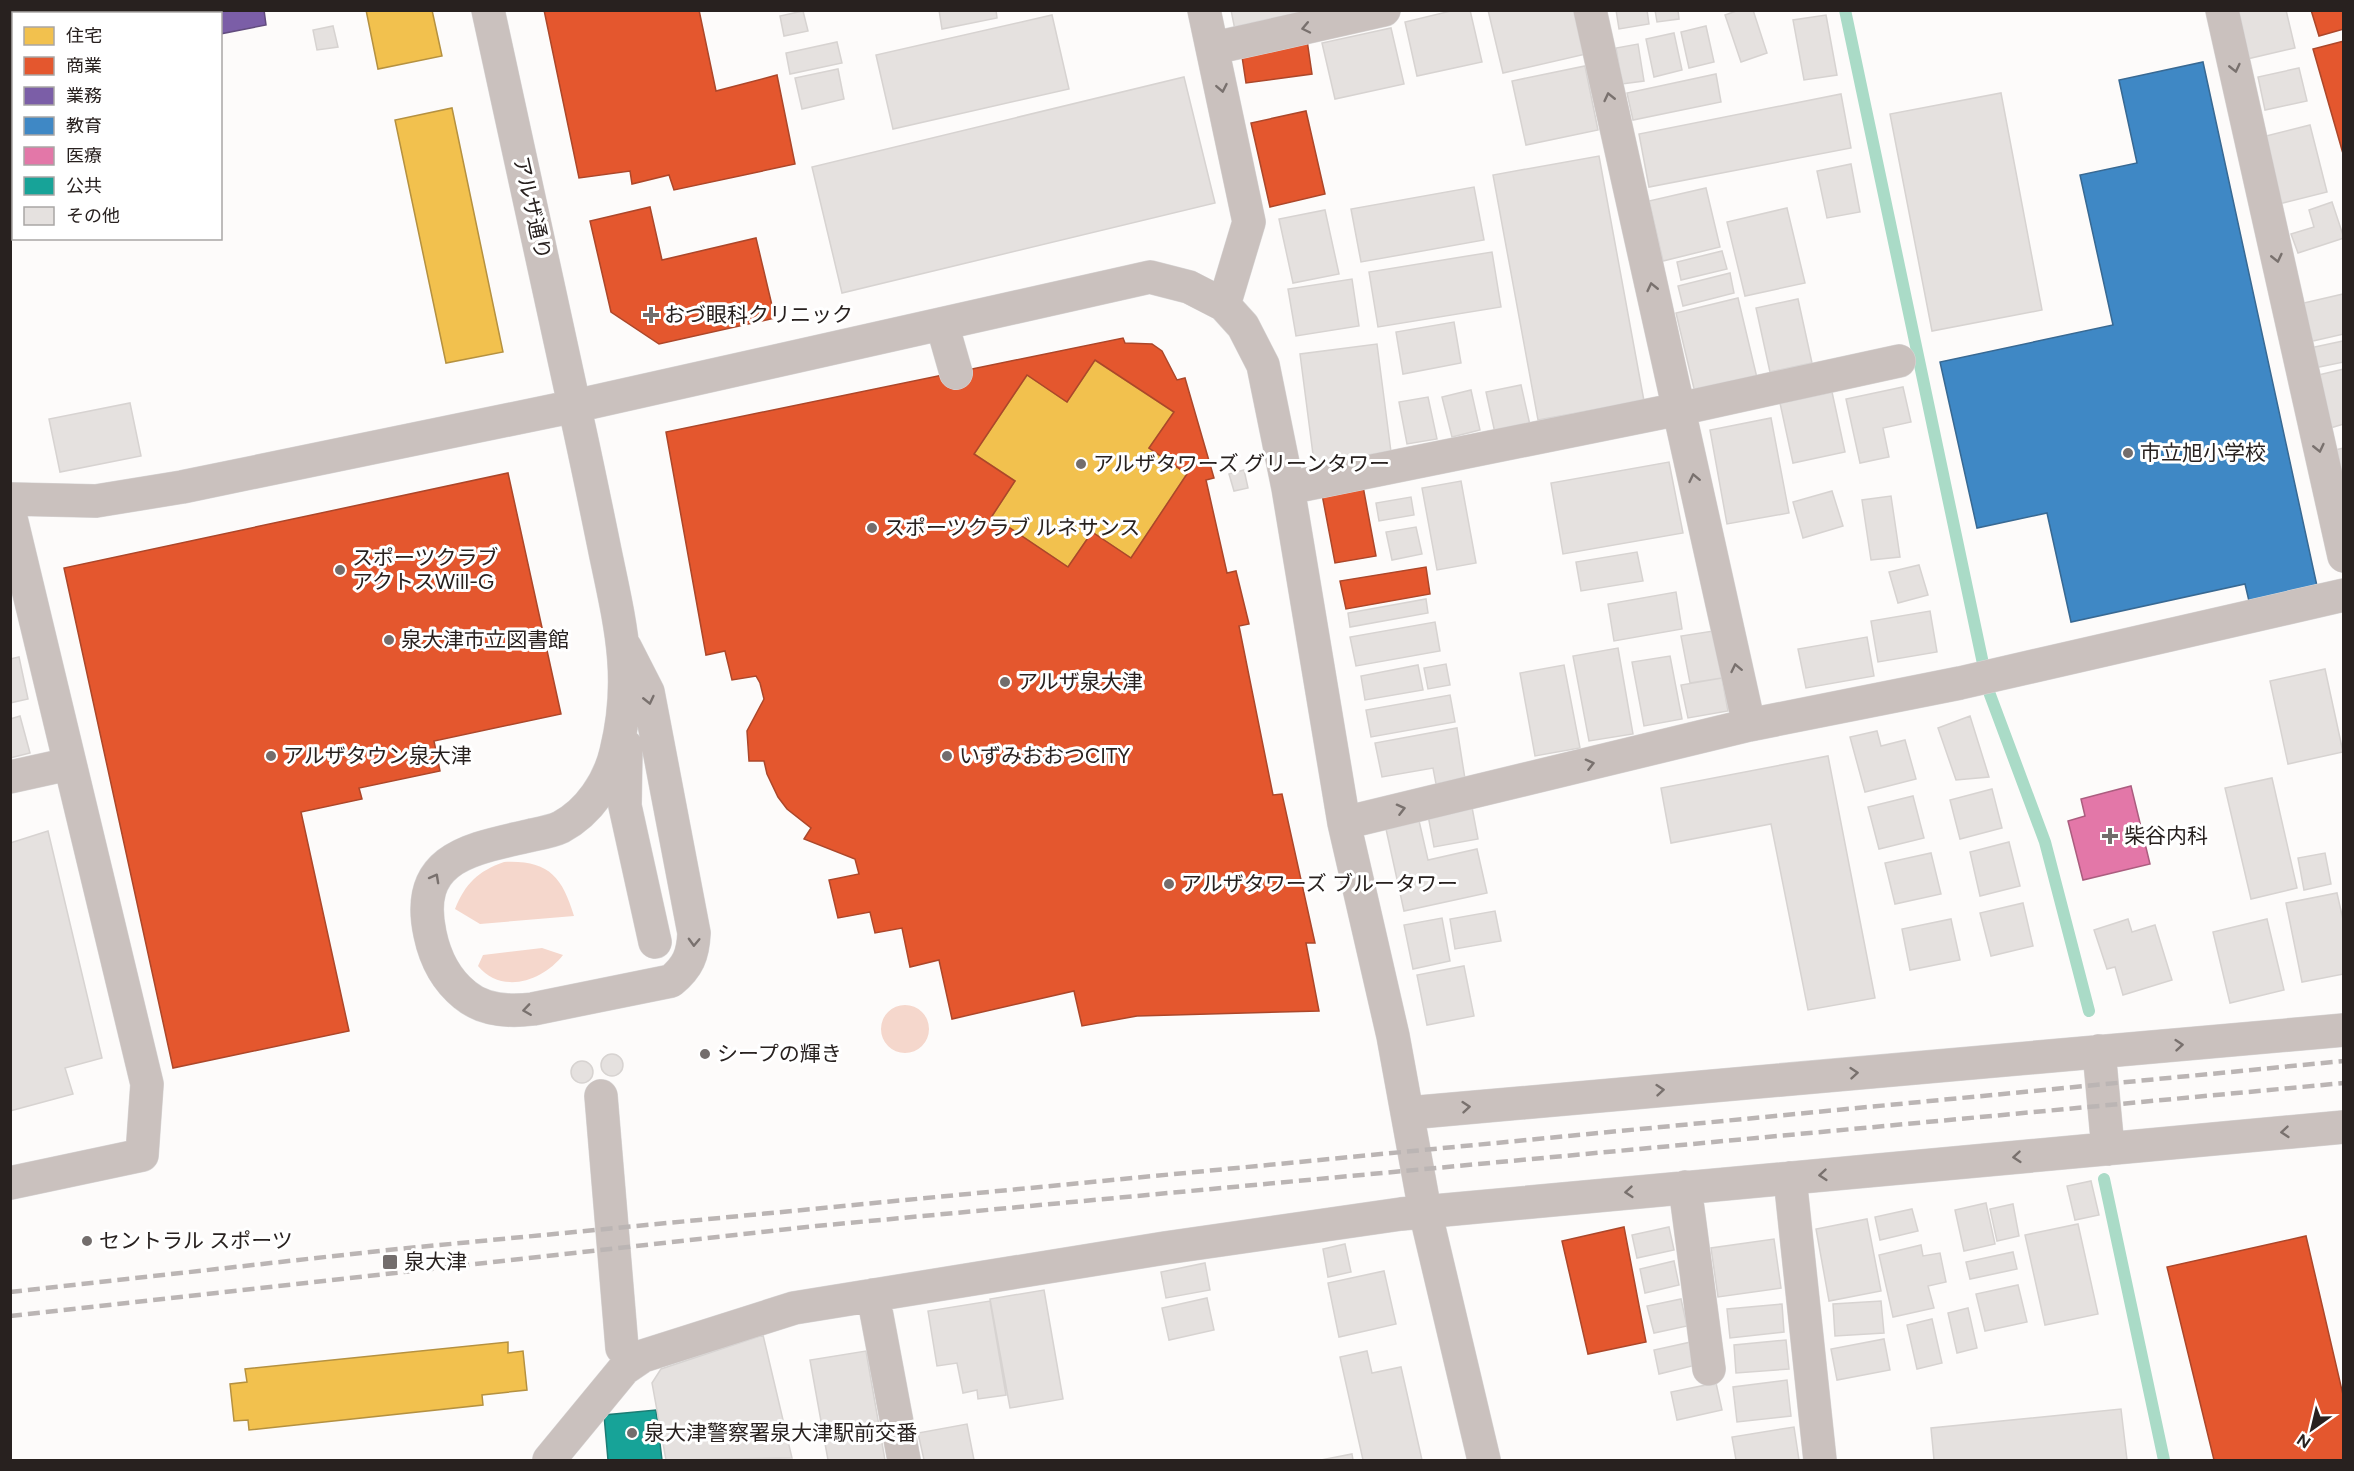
<svg xmlns="http://www.w3.org/2000/svg" width="2354" height="1471" viewBox="0 0 2354 1471" font-family="Figtree,'Noto Sans JP',sans-serif">
  <style>
    .green { fill: #f5d7cc }
    .homes { fill: #f2c14e; stroke: #b59140; stroke-width: 1.5 }
    .shops { fill: #e4572e; stroke: #ac472a; stroke-width: 1.5; fill-rule: evenodd }
    .offices { fill: #7b5ea7; stroke: #624c7e; stroke-width: 1.5 }
    .schools { fill: #3f88c5; stroke: #386993; stroke-width: 1.5 }
    .health { fill: #e377a8; stroke: #ab5d7f; stroke-width: 1.5 }
    .public { fill: #17a398; stroke: #1c7c74; stroke-width: 1.5 }
    .lines { fill: none; stroke-linecap: round; stroke-linejoin: round }
    .stream { stroke: #aadbc7; stroke-width: 12 }
    .building { fill: #e5e1df; stroke: #d7d3d1; stroke-width: 1.5 }
    .minor-casing { stroke: #dad8d8; stroke-width: 34 }
    .minor { stroke: #cac1be; stroke-width: 33 }
    .rail { stroke: #bbb5b4; stroke-width: 4.5; stroke-dasharray: 12 6; stroke-linecap: butt }
    .oneway { stroke: #79716e }
    .poi-dot { fill: #736d6c; stroke: #fff; stroke-width: 2 }
    .labels { text-anchor: middle; stroke-width: 6; stroke-linejoin: round; paint-order: stroke }
    .street-label { font-size: 21px; fill: #28211f; stroke: #fff }
    .poi-label { font-size: 21px; fill: #28211f; stroke: #fff; text-anchor: start }
  </style>
  <rect width="100%" height="100%" fill="#fdfbfa"/>
  <path class="green" d="M504,862C548,860 562,876 574,916L480,924L455,909C465,884 478,871 504,862Z
    M542,948L563,955C543,981 502,995 478,966L483,955Z
    M881 1029a24 24 0 1 1 48 0a24 24 0 1 1-48 0Z"/>
  <path class="homes" d="M366,10H432L442,56L378,69Z
    M452,108L503,352L446,363L395,120Z
    M1095,360L1174,412L1149,448L1187,474L1131,558L1092,532L1068,567L992,516L1015,481L974,454L1027,375L1067,402Z
    M1182,781L1258,830L1233,869L1276,896L1224,976L1182,949L1155,989L1078,938L1103,899L1062,872L1116,790L1158,818Z
    M508,1342V1353L523,1351L527,1390L482,1395L483,1405L249,1430L248,1420L234,1421L230,1384L247,1382L245,1369Z"/>
  <path class="shops" d="M544,10H699L716,91L777,75L795,164L674,190L669,175L632,184L630,171L579,178Z
    M2311,10H2344V29L2319,36Z
    M1307,40L1312,74L1246,83L1241,50Z
    M2344,41V157L2313,49Z
    M1306,111L1325,194L1270,207L1251,123Z
    M650,207L662,260L756,238L775,318L659,344L611,312L590,221Z
    M1123,338L1125,343L1152,344L1162,351L1177,380L1185,378L1214,478L1206,480L1227,573L1236,571L1249,624L1239,626L1273,795L1282,794L1315,943H1306L1319,1011L1137,1016L1082,1026L1074,991L952,1019L939,960L910,967L902,928L875,933L870,912L838,918L829,880L859,874L855,859L804,839L811,828L787,809L778,797L767,774L764,761H749L747,731L764,699L760,683L756,676L732,680L725,651L706,655L666,432ZM1095,360L1174,412L1149,448L1187,474L1131,558L1092,532L1068,567L992,516L1015,481L974,454L1027,375L1067,402Z
    M508,473L561,714L434,741L440,771L359,788L362,799L301,812L349,1031L173,1068L64,568Z
    M1362,481L1376,556L1335,563L1321,489Z
    M1426,567L1430,594L1346,609L1340,581Z
    M1624,1227L1646,1342L1588,1354L1562,1241Z
    M2306,1236L2344,1399V1460H2214L2167,1267Z"/>
  <path class="offices" d="M27,10H264L266,25L220,34V14H28Z"/>
  <path class="schools" d="M2203,62L2317,586L2249,601L2245,584L2071,622L2047,513L1977,528L1940,362L2113,325L2080,175L2137,163L2119,80Z"/>
  <path class="health" d="M2131,786L2150,864L2083,880L2068,821L2085,816L2081,799Z"/>
  <path class="public" d="M656,1410L662,1460H608L604,1415Z"/>
  <g class="lines">
    <path class="stream" d="M1845,10L1989,692L2045,842L2089,1011
      M2104,1179L2164,1460"/>
  </g>
  <path class="building" d="M939,10H996L997,18L942,29Z
    M1231,10H1326L1235,30Z
    M1455,10H1470L1482,62L1417,76L1405,22Z
    M1488,10H1576L1586,54L1503,73Z
    M1616,10H1647L1649,24L1619,29Z
    M1655,10H1678L1679,19L1657,22Z
    M1739,10H1753L1767,53L1741,62L1725,15Z
    M2235,10H2286L2295,48L2247,59Z
    M803,11L808,31L784,36L780,16Z
    M1052,15L1069,89L893,129L876,55Z
    M1826,15L1837,75L1804,80L1793,20Z
    M333,26L338,47L317,50L313,30Z
    M1706,26L1714,62L1689,68L1681,32Z
    M1391,28L1404,84L1335,99L1322,43Z
    M1674,33L1682,70L1654,77L1646,39Z
    M837,42L842,63L790,74L786,53Z
    M1638,44L1644,81L1622,84L1616,48Z
    M1585,66L1598,130L1526,145L1512,81Z
    M2299,68L2307,101L2265,110L2258,77Z
    M838,69L844,99L802,109L795,78Z
    M1716,74L1721,102L1633,120L1627,93Z
    M1184,77L1215,203L842,293L812,167Z
    M2001,93L2042,310L1932,331L1890,114Z
    M1841,94L1851,148L1649,187L1639,134Z
    M2310,125L2327,192L2279,204L2262,137Z
    M1599,156L1644,401L1538,420L1493,175Z
    M1851,164L1860,212L1827,218L1817,171Z
    M1474,187L1484,240L1361,262L1351,209Z
    M1706,188L1720,247L1663,261L1649,201Z
    M2332,202L2344,238L2298,253L2291,234L2314,227L2309,210Z
    M1787,208L1805,283L1745,296L1727,222Z
    M1325,210L1339,274L1293,283L1279,219Z
    M1722,251L1727,269L1681,280L1677,262Z
    M1492,252L1501,307L1378,327L1369,272Z
    M1730,273L1734,293L1683,306L1678,286Z
    M1352,279L1359,326L1296,336L1288,289Z
    M2343,294L2344,334L2304,343L2295,305Z
    M1738,298L1758,382L1696,397L1676,313Z
    M1798,299L1812,363L1770,372L1756,308Z
    M1454,322L1461,363L1403,374L1396,332Z
    M2343,341L2344,362L2309,369L2305,349Z
    M1377,344L1391,452L1314,462L1300,354Z
    M2344,369V424L2327,429L2314,376Z
    M1521,385L1530,425L1495,433L1486,392Z
    M1903,387L1911,422L1883,428L1889,457L1860,463L1846,399Z
    M1471,390L1480,430L1452,437L1442,397Z
    M1832,392L1845,452L1793,463L1780,403Z
    M1428,397L1437,439L1407,444L1399,402Z
    M130,403L141,456L60,472L49,419Z
    M1771,418L1789,513L1727,524L1710,430Z
    M2344,448V478L2334,479L2330,451Z
    M1669,462L1683,533L1563,554L1551,483Z
    M1244,470L1248,488L1234,491L1229,474Z
    M1461,481L1476,563L1437,570L1422,488Z
    M1832,491L1843,526L1803,538L1793,502Z
    M1891,496L1900,557L1871,560L1862,500Z
    M1411,497L1414,515L1379,521L1376,503Z
    M1416,527L1422,554L1392,560L1386,532Z
    M1637,552L1643,581L1581,591L1576,562Z
    M1919,565L1928,595L1898,603L1889,572Z
    M1676,592L1682,629L1614,641L1608,604Z
    M1426,599L1428,613L1350,627L1348,613Z
    M1930,611L1937,652L1878,662L1871,621Z
    M1435,622L1440,651L1356,666L1350,637Z
    M1713,631L1722,678L1690,683L1681,636Z
    M1867,637L1874,676L1806,688L1798,649Z
    M1618,648L1633,734L1589,741L1573,656Z
    M1670,656L1682,719L1644,726L1632,662Z
    M19,657L28,699L10,703V659Z
    M1446,664L1450,685L1428,689L1424,668Z
    M1418,665L1423,690L1365,700L1361,676Z
    M1564,665L1580,748L1535,756L1520,673Z
    M2325,669L2343,752L2288,764L2270,681Z
    M1722,678L1728,711L1688,718L1681,685Z
    M1450,695L1455,722L1371,737L1366,710Z
    M20,716L30,753L10,758V719Z
    M1970,716L1989,777L1956,780L1938,728Z
    M1457,728L1465,779L1436,784L1433,768L1382,777L1375,743Z
    M1877,731L1881,746L1905,740L1916,779L1865,792L1850,737Z
    M1828,756L1875,998L1808,1010L1771,824L1671,843L1661,788Z
    M2272,778L2297,888L2251,899L2225,788Z
    M1992,789L2002,828L1960,839L1950,800Z
    M1913,796L1924,838L1879,849L1868,807Z
    M1471,802L1478,839L1434,847L1427,810Z
    M1417,812L1428,860L1477,849L1487,893L1404,911L1384,820Z
    M48,831L102,1058L65,1068L73,1094L10,1111V843Z
    M2009,842L2020,886L1980,896L1970,852Z
    M1931,853L1941,894L1895,904L1885,863Z
    M2325,853L2331,884L2304,890L2298,858Z
    M2337,893L2344,924V974L2302,982L2286,903Z
    M2023,903L2033,946L1991,956L1980,913Z
    M1495,911L1501,941L1455,949L1450,919Z
    M1442,918L1450,961L1413,969L1404,925Z
    M1951,919L1960,960L1910,970L1902,929Z
    M2128,919L2132,932L2155,925L2172,980L2123,995L2115,967L2107,969L2094,930Z
    M2267,919L2284,990L2230,1003L2213,932Z
    M1464,966L1474,1016L1427,1025L1417,975Z
    M601 1065a11 11 0 1 1 22 0a11 11 0 1 1-22 0Z
    M571 1072a11 11 0 1 1 22 0a11 11 0 1 1-22 0Z
    M2091,1181L2099,1215L2075,1220L2067,1186Z
    M1986,1203L1995,1244L1964,1251L1955,1210Z
    M2013,1204L2019,1236L1997,1241L1990,1209Z
    M1912,1209L1918,1231L1880,1240L1875,1217Z
    M1867,1219L1881,1291L1829,1301L1816,1229Z
    M2078,1224L2098,1314L2045,1325L2025,1235Z
    M1669,1227L1674,1250L1637,1258L1632,1235Z
    M1774,1239L1781,1288L1718,1297L1711,1248Z
    M1345,1244L1351,1272L1328,1277L1323,1249Z
    M1921,1245L1923,1256L1940,1253L1946,1282L1928,1286L1934,1308L1893,1317L1879,1255Z
    M2013,1252L2017,1269L1970,1279L1966,1262Z
    M1674,1261L1679,1285L1645,1293L1640,1269Z
    M1205,1263L1210,1290L1166,1298L1161,1272Z
    M1384,1271L1396,1324L1339,1337L1328,1283Z
    M2018,1285L2027,1322L1985,1331L1976,1294Z
    M1044,1290L1063,1399L1010,1408L990,1299Z
    M1207,1298L1214,1330L1169,1340L1162,1308Z
    M1681,1299L1687,1326L1654,1333L1647,1306Z
    M990,1301L1006,1395L978,1399L977,1390L963,1393L957,1363L937,1366L928,1311Z
    M1881,1301L1884,1333L1835,1336L1833,1304Z
    M1782,1304L1784,1332L1730,1338L1727,1309Z
    M1968,1308L1977,1348L1957,1353L1948,1313Z
    M1932,1319L1942,1363L1917,1369L1907,1325Z
    M763,1335L792,1458L666,1460L652,1383L661,1369Z
    M1884,1339L1890,1370L1837,1380L1831,1349Z
    M1786,1340L1789,1369L1736,1373L1734,1345Z
    M1691,1342L1696,1365L1659,1374L1654,1350Z
    M866,1351L885,1460H828L810,1360Z
    M1367,1351L1372,1373L1401,1367L1422,1460H1363L1340,1357Z
    M1787,1380L1791,1416L1737,1422L1733,1387Z
    M1716,1383L1722,1410L1677,1420L1671,1392Z
    M2121,1409L2127,1460H1934L1931,1428Z
    M967,1424L974,1460H924L918,1433Z
    M1794,1427L1799,1460H1736L1732,1437Z
    M1352,1454L1353,1460H1321Z"/>
  <g class="lines">
    <g class="minor-casing">
      <path id="minor" d="M488,10C517,143 546,276 575,409C586,458 596,507 606,556C621,627 634,680 616,752C609,782 589,812 561,827C553,831 542,833 532,835C474,849 413,855 430,934C435,958 445,979 465,995C484,1011 509,1012 533,1009L671,981C688,967 693,955 694,933L648,692L625,647
        M1204,10L1249,222L1224,305
        M1590,10L1749,725
        M2222,10L2344,556
        M1214,48L1384,10
        M942,324L956,373
        M1288,488L1679,409L1899,361
        M10,499L96,501L182,487L575,406L1150,277L1189,287L1224,305L1243,326L1263,365L1288,488L1344,823L1393,1036L1425,1211L1484,1460
        M10,514L147,1084L142,1155L10,1183
        M626,746L625,806L655,942
        M10,777L69,764
        M1344,823L1749,725L1960,683L2344,595
        M2099,1051L2108,1149
        M601,1096L622,1348
        M1408,1113L2344,1030
        M1790,1178L1820,1460
        M1685,1187L1709,1369
        M873,1295L904,1460
        M549,1460L624,1369L643,1356L794,1308L1165,1248L1401,1214L2344,1127"/>
    </g>
    <use href="#minor" class="minor"/>
    <path class="rail" d="M10,1292L388,1250L2344,1061
      M10,1316L816,1226L2344,1083"/>
  </g>
  <defs><path id="oneway-chevron" d="M-2-3.5L2.5 0L-2 3.5" fill="none" stroke-width="1.6" stroke-linecap="round" stroke-linejoin="round" transform="scale(1.5)"/></defs>
  <g class="oneway">
    <use href="#oneway-chevron" transform="translate(1306 28) rotate(168)"/>
    <use href="#oneway-chevron" transform="translate(2235 68) rotate(77)"/>
    <use href="#oneway-chevron" transform="translate(1222 88) rotate(79)"/>
    <use href="#oneway-chevron" transform="translate(1609 97) rotate(-103)"/>
    <use href="#oneway-chevron" transform="translate(2277 258) rotate(77)"/>
    <use href="#oneway-chevron" transform="translate(1652 287) rotate(-103)"/>
    <use href="#oneway-chevron" transform="translate(2319 448) rotate(77)"/>
    <use href="#oneway-chevron" transform="translate(1694 478) rotate(-102)"/>
    <use href="#oneway-chevron" transform="translate(1736 668) rotate(-102)"/>
    <use href="#oneway-chevron" transform="translate(649 700) rotate(77)"/>
    <use href="#oneway-chevron" transform="translate(1590 764) rotate(-14)"/>
    <use href="#oneway-chevron" transform="translate(1401 809) rotate(-14)"/>
    <use href="#oneway-chevron" transform="translate(435 878) rotate(-61)"/>
    <use href="#oneway-chevron" transform="translate(694 942) rotate(92)"/>
    <use href="#oneway-chevron" transform="translate(527 1010) rotate(172)"/>
    <use href="#oneway-chevron" transform="translate(2179 1045) rotate(-5)"/>
    <use href="#oneway-chevron" transform="translate(1854 1073) rotate(-5)"/>
    <use href="#oneway-chevron" transform="translate(1660 1090) rotate(-5)"/>
    <use href="#oneway-chevron" transform="translate(1466 1107) rotate(-5)"/>
    <use href="#oneway-chevron" transform="translate(2285 1132) rotate(175)"/>
    <use href="#oneway-chevron" transform="translate(2017 1157) rotate(175)"/>
    <use href="#oneway-chevron" transform="translate(1823 1175) rotate(175)"/>
    <use href="#oneway-chevron" transform="translate(1629 1192) rotate(175)"/>
  </g>
  <g class="poi-dot">
    <path d="M648 306h6v6h6v6h-6v6h-6v-6h-6v-6h6z"/>
    <circle cx="2128" cy="453" r="6"/>
    <circle cx="1081" cy="464" r="6"/>
    <circle cx="872" cy="528" r="6"/>
    <circle cx="340" cy="570" r="6"/>
    <circle cx="389" cy="640" r="6"/>
    <circle cx="1005" cy="682" r="6"/>
    <circle cx="271" cy="756" r="6"/>
    <circle cx="947" cy="756" r="6"/>
    <path d="M2107 827h6v6h6v6h-6v6h-6v-6h-6v-6h6z"/>
    <circle cx="1169" cy="884" r="6"/>
    <circle cx="705" cy="1054" r="6"/>
    <circle cx="87" cy="1241" r="6"/>
    <rect x="382" y="1254" width="16" height="16" rx="3"/>
    <circle cx="632" cy="1433" r="6"/>
  </g>
  <g class="labels">
    <g class="street-label">
      <text transform="translate(532 208) rotate(77)" y="7">アルザ通り</text>
    </g>
    <g class="poi-label">
      <text x="664" y="322">おづ眼科クリニック</text>
      <text x="2140" y="460">市立旭小学校</text>
      <text x="1093" y="471">アルザタワーズ グリーンタワー</text>
      <text x="884" y="535">スポーツクラブ ルネサンス</text>
      <text x="352" y="565">スポーツクラブ<tspan x="352" dy="24">アクトスWill-G</tspan></text>
      <text x="401" y="647">泉大津市立図書館</text>
      <text x="1017" y="689">アルザ泉大津</text>
      <text x="283" y="763">アルザタウン泉大津</text>
      <text x="959" y="763">いずみおおつCITY</text>
      <text x="2124" y="843">柴谷内科</text>
      <text x="1181" y="891">アルザタワーズ ブルータワー</text>
      <text x="717" y="1061">シープの輝き</text>
      <text x="99" y="1248">セントラル スポーツ</text>
      <text x="404" y="1269">泉大津</text>
      <text x="644" y="1440">泉大津警察署泉大津駅前交番</text>
    </g>
  </g>
  <rect width="2354" height="1471" fill="none" stroke="#28211f" stroke-width="24"/>
  <rect x="12" y="12" width="210" height="228" fill="#ffffff" stroke="#a9a6a5" stroke-width="1.5"/>
  <rect x="24" y="27" width="30" height="18" fill="#f2c14e" stroke="#a9a6a5" stroke-width="1.5"/>
  <text x="66" y="42" font-size="18" fill="#28211f">住宅</text>
  <rect x="24" y="57" width="30" height="18" fill="#e4572e" stroke="#a9a6a5" stroke-width="1.5"/>
  <text x="66" y="72" font-size="18" fill="#28211f">商業</text>
  <rect x="24" y="87" width="30" height="18" fill="#7b5ea7" stroke="#a9a6a5" stroke-width="1.5"/>
  <text x="66" y="102" font-size="18" fill="#28211f">業務</text>
  <rect x="24" y="117" width="30" height="18" fill="#3f88c5" stroke="#a9a6a5" stroke-width="1.5"/>
  <text x="66" y="132" font-size="18" fill="#28211f">教育</text>
  <rect x="24" y="147" width="30" height="18" fill="#e377a8" stroke="#a9a6a5" stroke-width="1.5"/>
  <text x="66" y="162" font-size="18" fill="#28211f">医療</text>
  <rect x="24" y="177" width="30" height="18" fill="#17a398" stroke="#a9a6a5" stroke-width="1.5"/>
  <text x="66" y="192" font-size="18" fill="#28211f">公共</text>
  <rect x="24" y="207" width="30" height="18" fill="#e5e1df" stroke="#a9a6a5" stroke-width="1.5"/>
  <text x="66" y="222" font-size="18" fill="#28211f">その他</text>
  <g transform="translate(2312 1429) rotate(214)" stroke="#ffffff" stroke-width="4.5" paint-order="stroke">
  <path d="M0-4.5L10 22L0 15L-10 22Z" fill="#28211f"/>
  <text y="-9" font-size="16" font-weight="bold" text-anchor="middle" fill="#28211f">N</text>
  </g>
</svg>
